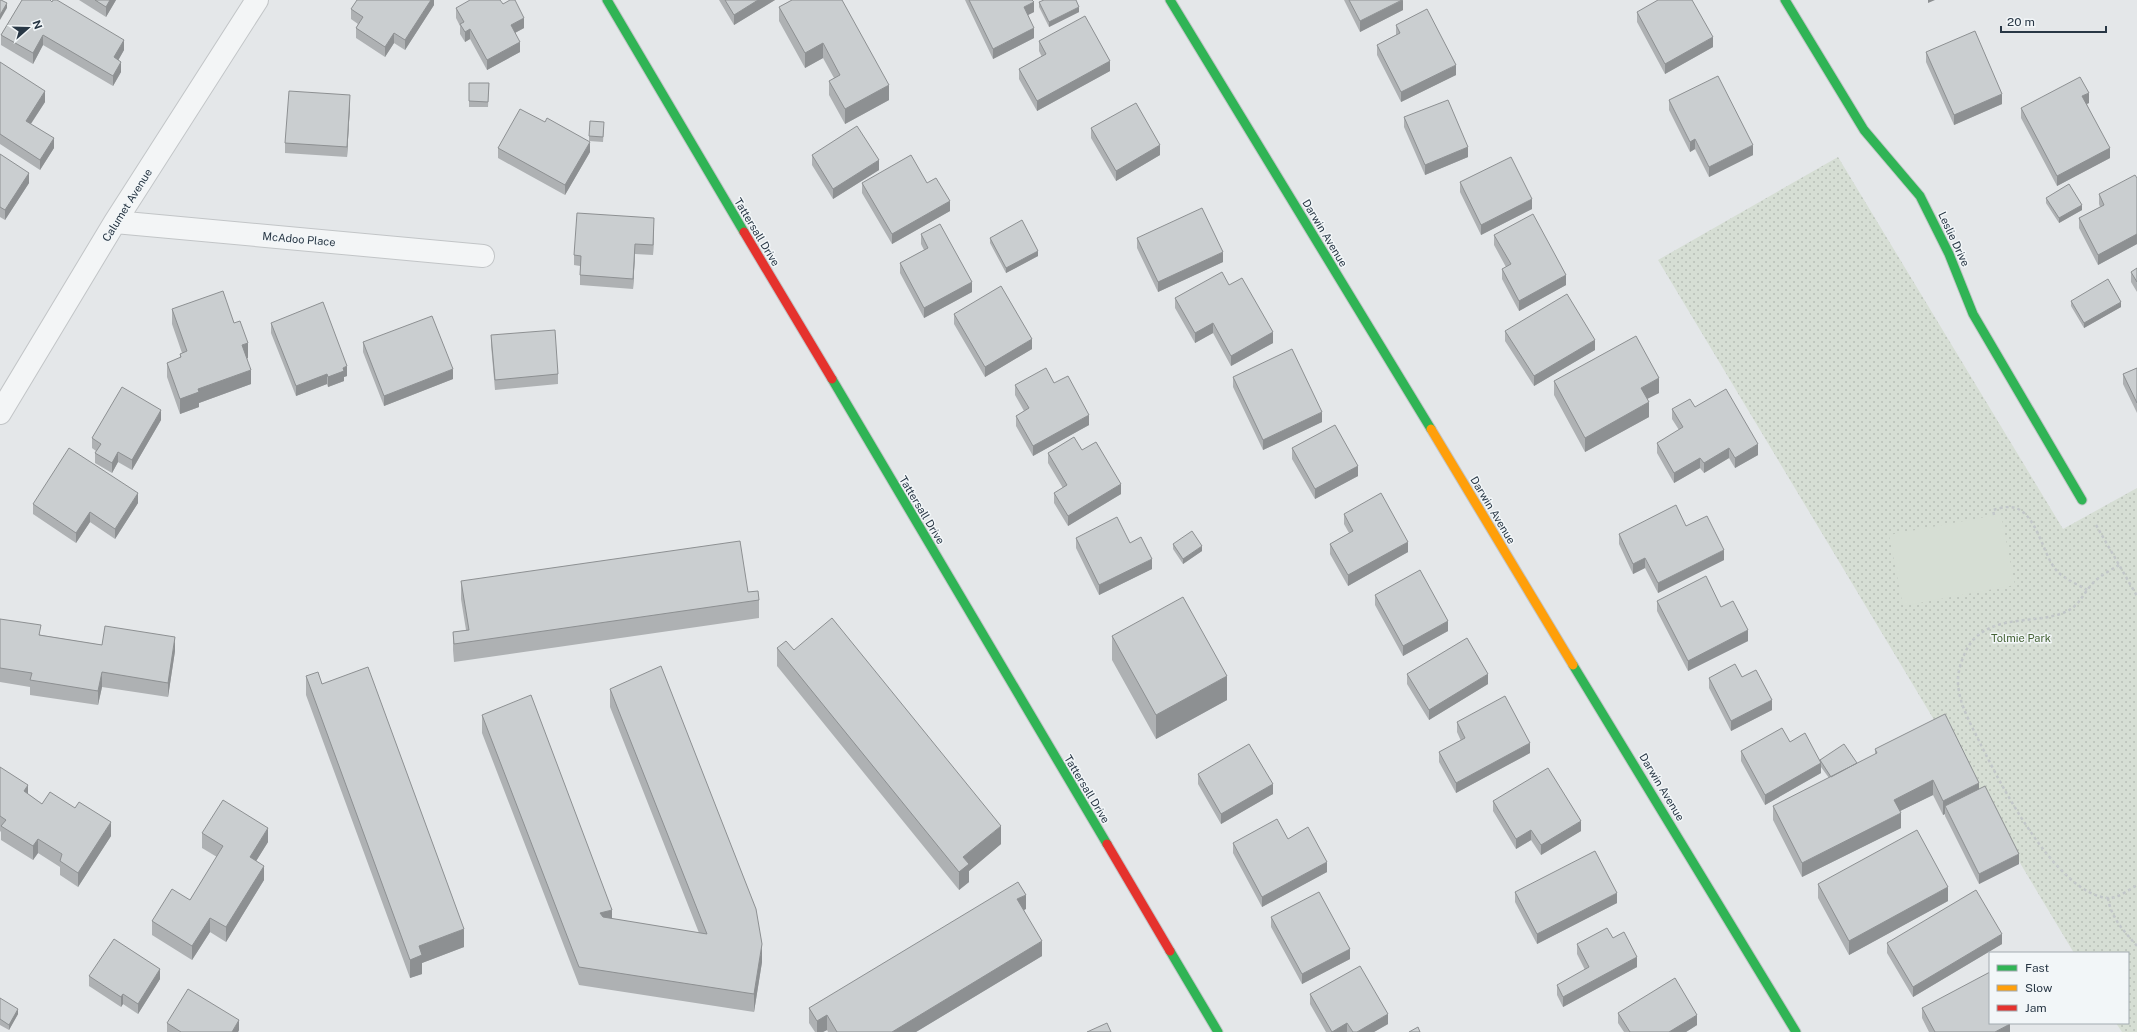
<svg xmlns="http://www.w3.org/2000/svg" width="2137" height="1032" viewBox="0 0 2137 1032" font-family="'Public Sans',sans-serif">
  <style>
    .grass { fill: url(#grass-dots) }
    .garden { fill: #d6ded4 }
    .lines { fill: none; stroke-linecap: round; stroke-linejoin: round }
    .street-casing { stroke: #c2c5c7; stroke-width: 24 }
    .fast-casing { stroke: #c2c5c7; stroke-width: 11 }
    .slow-casing { stroke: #c2c5c7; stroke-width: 11 }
    .jam-casing { stroke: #c2c5c7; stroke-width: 11 }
    .path { stroke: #c2c7c9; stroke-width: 2.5; stroke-dasharray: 3 3; stroke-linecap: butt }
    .street { stroke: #f3f5f6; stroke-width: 22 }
    .fast { stroke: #30b455; stroke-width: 9 }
    .slow { stroke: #ff9f0a; stroke-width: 9 }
    .jam { stroke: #e5322d; stroke-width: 9 }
    .wall { fill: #aeb1b3 }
    .shaded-wall { fill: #8d9092 }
    .building { fill: #caced0; stroke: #8d9092 }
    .labels { text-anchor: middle; stroke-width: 3; stroke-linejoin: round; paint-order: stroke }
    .street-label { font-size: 11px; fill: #283745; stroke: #f2f6f8 }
    .park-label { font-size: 11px; fill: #446234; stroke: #f2f6f8 }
  </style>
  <defs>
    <pattern id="grass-dots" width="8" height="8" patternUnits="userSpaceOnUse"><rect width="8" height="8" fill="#d6ded4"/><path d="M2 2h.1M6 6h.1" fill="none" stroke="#b8bfb7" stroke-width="1.8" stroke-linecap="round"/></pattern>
  </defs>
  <rect width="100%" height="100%" fill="#e4e7e9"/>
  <path class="grass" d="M1838,157L2063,529L2137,488V1032H2122L2116,1023H2128V953H2074L1658,260Z"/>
  <path class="garden" d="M2001,514L2015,585L1903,606L1889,535Z"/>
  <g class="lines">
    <g class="street-casing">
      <path id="street" d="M115,222L483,256
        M0,413L115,222L257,0"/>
    </g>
    <g class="fast-casing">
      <path id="fast" d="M607,0L744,232
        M1170,0L1431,429
        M1785,0L1864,130L1920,196L1949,254L1973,314L2082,500
        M832,379L1107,844
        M1573,665L1796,1032
        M1170,951L1218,1032"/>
    </g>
    <g class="slow-casing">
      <path id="slow" d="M1431,429L1573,665"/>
    </g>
    <g class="jam-casing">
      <path id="jam" d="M744,232L832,379
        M1107,844L1170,951"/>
    </g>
    <path class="path" d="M1994,515L1993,510C1997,509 2003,507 2008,507C2036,506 2042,554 2056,570C2064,579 2077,584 2087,590
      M2096,525L2137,596
      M2119,565C2111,570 2101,575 2094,582C2081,595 2080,608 2060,614C2033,623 1996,616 1974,639C1965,648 1957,670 1958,683C1959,705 1972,726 1981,745C2002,787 2056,892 2107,898C2117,899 2129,890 2137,885
      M2108,898C2111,918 2124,931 2137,946"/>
    <use href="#street" class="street"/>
    <use href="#fast" class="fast"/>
    <use href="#slow" class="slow"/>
    <use href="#jam" class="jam"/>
  </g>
  <path class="wall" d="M22,0L124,50L118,60L121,72L113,86L43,45L33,64L1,45V35Z
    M79,0H116L106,17Z
    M434,0V5L405,50L394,43L385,57L356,38V28L358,24L351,19V9Z
    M719,0H775L734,25Z
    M792,0L889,100L845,124L829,95V81L834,78L823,58L805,68L779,21V7Z
    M965,0H1032L1034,12L1028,15L1034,38L993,59Z
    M1344,0H1403V10L1360,32Z
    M1039,2L1079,12L1049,27L1039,7Z
    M503,4L524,28L515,33L520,52L487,70L470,39L465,42L460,34V26L456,18V8Z
    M1637,12L1713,47L1665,74L1637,22Z
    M1396,25L1456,75L1401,102L1377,55V45L1396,35Z
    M1039,41L1110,71L1037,111L1019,79V69L1042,57L1039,51Z
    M1926,52L2002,104L1954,125L1926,62Z
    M0,62L45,102L31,124L54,148L40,170L0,144Z
    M469,83H489L488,107H469Z
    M1669,100L1753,155L1709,177L1695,149L1690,152L1669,110Z
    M2089,103L2087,104L2110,158L2057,186L2021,118V108Z
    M350,105L347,157L285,153V143Z
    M1404,117L1468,157L1425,175L1404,127Z
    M604,127L603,142L589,141V136Z
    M1091,128L1160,155L1116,181L1091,138Z
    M498,148L590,152L565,195L498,158Z
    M0,154L29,183L5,220L0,217Z
    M812,155L879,170L833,199L812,165Z
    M2137,178V244L2098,265L2079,228V218L2100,207L2099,204V194Z
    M1460,182L1532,209L1481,235L1460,192Z
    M862,183H927L950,211L892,244L862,193Z
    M2046,198L2082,210L2059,223L2046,203Z
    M654,229L653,255L635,254L633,289L580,285V266L574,265V255Z
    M921,234L972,292L924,318L900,273V263L924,250L921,244Z
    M1494,235L1566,285L1519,311L1502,279V269L1506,267L1494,245Z
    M990,238L1038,256L1006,273L990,243Z
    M1137,238L1223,262L1158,292L1137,248Z
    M2137,268V292L2131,282V272Z
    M1229,285L1273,343L1231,366L1213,333L1195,343L1175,308V298Z
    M2071,301L2121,307L2084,328L2071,306Z
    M172,309L234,323L248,358H247L251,384L199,403V407L180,414L167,377V363L180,358V354L182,353L172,324Z
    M954,314L1032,349L985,377L954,324Z
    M271,323L347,376L344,377V381L328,387L327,384L296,396L271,333Z
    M1505,331L1595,350L1534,386L1505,341Z
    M491,335L558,374V384L495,390L491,345Z
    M363,342L453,379L384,406L363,352Z
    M2137,368V413L2123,384V374Z
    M1233,377L1322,422L1263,450L1233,387Z
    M1554,381L1659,393L1647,399L1649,417L1585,452L1554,395Z
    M1015,385L1089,425L1033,456L1016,426V416L1024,411L1015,395Z
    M1695,407L1758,455L1735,468L1729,458L1704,473L1700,468L1674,483L1657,453V443L1679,430L1672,419V409Z
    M161,420L132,470L118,462L112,473L95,463V453L96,451L92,448V438Z
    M1292,448L1358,476L1315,499L1292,459Z
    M1082,450L1121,494L1068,526L1054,503V493L1063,488L1048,463V453Z
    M138,503L115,539L90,522L76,543L33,514V504Z
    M1344,514L1408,552L1348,586L1330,554V544L1349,533L1344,524Z
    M1686,526L1724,560L1658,593L1645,568L1633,574L1619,544V534Z
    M1076,538L1130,543L1152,569L1099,595L1076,548Z
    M1173,544L1202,551L1183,564L1173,549Z
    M461,581L759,600V618L454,662L453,650V632L466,630L461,599Z
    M1375,595L1448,631L1403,656L1375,605Z
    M1657,601L1721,607L1748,641L1688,671L1657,611Z
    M0,619L41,635L102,645L175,651L168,697L102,687L98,705L30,695V687L0,682Z
    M1112,636L1227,700L1156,739L1112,660Z
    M777,648L794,650L1001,844L969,871V882L959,890L777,666Z
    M1407,674L1488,684L1429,720L1407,684Z
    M306,676L322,684L464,947L422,963V974L410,978L306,695Z
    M1742,677L1772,710L1731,731L1709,688V678Z
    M610,689L762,962L754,1012L579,985L482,733V715L612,919L699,933L610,707Z
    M1457,722L1530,753L1456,793L1439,762V752L1461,741L1457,732Z
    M1790,742L1820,760L1857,764L1875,755V749L1979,789L2019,864L1979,884L1945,816V814L1943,815L1933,795L1900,811L1901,828L1802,877L1773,820V806L1829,778L1821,767V773L1765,805L1741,761V751Z
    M0,767L28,794L42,804L111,836L78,887L60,875V867L38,853L33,860L1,840V832L0,831Z
    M1198,774L1273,794L1221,824L1198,784Z
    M1493,801L1581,831L1541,855L1531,840L1516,849L1493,811Z
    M202,833L268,842L256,861L264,880L226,942L210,932L192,960L152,935V921L190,900L217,857L202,848Z
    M1233,843L1327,872L1262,907L1233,853Z
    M1818,884L1948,901L1849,955L1818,898Z
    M1515,892L1617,903L1537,944L1515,902Z
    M1026,909L1024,910L1042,956L916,1032H828L827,1030L823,1032H815L809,1023V1008Z
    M1271,917L1350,959L1302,984L1271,927Z
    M1887,943L2002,944L1913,997L1887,953Z
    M1577,944L1637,967L1563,1007L1557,995V985L1585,970L1577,954Z
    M89,976L160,979L138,1014L123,1004L121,1007L89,986Z
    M1310,994L1388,1024L1374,1032H1326L1310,1004Z
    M0,998L18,1014L9,1030L0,1025Z
    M1922,1008L1990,1023L2010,1032H1929L1922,1018Z
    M1618,1013L1697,1025L1686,1032H1624L1618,1023Z
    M167,1023L239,1030L238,1032H167Z"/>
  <path class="shaded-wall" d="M110,0H116L106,17V7Z
    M431,0H434V5L405,50V40Z
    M758,0H775L734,25V15Z
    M1403,0V10L1360,32V21Z
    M1928,0H1935L1928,3Z
    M1034,2V12L1024,17V7Z
    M7,3V8L0,20V15Z
    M1079,7V12L1049,27V22Z
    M524,18V28L511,35V25Z
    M1034,28V38L993,59V49Z
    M470,29V39L465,42V32Z
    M394,33V43L385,57V47Z
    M43,35V45L33,64V53Z
    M1713,37V47L1665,74V64Z
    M124,40V50L114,68V57Z
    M520,42V52L487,70V60Z
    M823,43V58L805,68V53Z
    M1110,61V71L1037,111V101Z
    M121,62V72L113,86V76Z
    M1456,65V75L1401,102V92Z
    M889,85V100L845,124V109Z
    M45,91V102L26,131V121Z
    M2089,93V103L2082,106V96Z
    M2002,94V104L1954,125V115Z
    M350,95V105L347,157V147Z
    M54,138V148L40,170V160Z
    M1695,139V149L1690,152V142Z
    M590,142V152L565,195V185Z
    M1160,145V155L1116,181V171Z
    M1753,145V155L1709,177V167Z
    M1468,147V157L1425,175V165Z
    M2110,148V158L2057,186V176Z
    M879,160V170L833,199V189Z
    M29,173V183L5,220V210Z
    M1532,199V209L1481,235V225Z
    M950,201V211L892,244V234Z
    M2082,205V210L2059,223V218Z
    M654,218V229L653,255V245Z
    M2137,234V244L2098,265V255Z
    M635,244V254L633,289V279Z
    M1038,251V256L1006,273V268Z
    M1223,252V262L1158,292V282Z
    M1566,275V285L1519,311V301Z
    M972,282V292L924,318V308Z
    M2121,302V307L2084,328V323Z
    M1213,323V333L1195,343V333Z
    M1273,332V343L1231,366V356Z
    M1032,339V349L985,377V367Z
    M1595,340V350L1534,386V376Z
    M248,343V358L242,360V345Z
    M347,366V376L344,377V381L328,387V377L343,368Z
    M453,369V379L384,406V396Z
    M251,370V384L199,403V407L180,414V399L198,389Z
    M327,374V384L296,396V386Z
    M1659,378V393L1641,402V388Z
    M1649,402V417L1585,452V438Z
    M161,410V420L132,470V460Z
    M1322,412V422L1263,450V440Z
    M1089,415V425L1033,456V446Z
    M1758,444V455L1735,468V458Z
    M1729,448V458L1704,473V463Z
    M118,452V462L112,473V463Z
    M1700,458V468L1674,483V473Z
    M1358,466V476L1315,499V489Z
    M1121,484V494L1068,526V516Z
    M138,493V503L115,539V529Z
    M90,512V522L76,543V533Z
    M1408,542V552L1348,586V575Z
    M1202,546V551L1183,564V559Z
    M1724,550V560L1658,593V583Z
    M1645,558V568L1633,574V564Z
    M1152,559V569L1099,595V585Z
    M1448,621V631L1403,656V646Z
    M1748,630V641L1688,671V661Z
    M175,637V651L168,697V683Z
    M102,672V687L98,705V691Z
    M1488,674V684L1429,720V710Z
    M1227,676V700L1156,739V715Z
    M1772,700V710L1731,731V721Z
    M1530,743V753L1456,793V783Z
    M1821,763V773L1765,805V795Z
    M1933,780V795L1894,814V800Z
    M1979,783V797L1945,806V814L1943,815V801Z
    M1273,784V794L1221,824V814Z
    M28,785V800L24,791Z
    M1901,813V828L1802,877V863Z
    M1581,821V831L1541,855V845Z
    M111,822V836L78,887V873Z
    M1001,826V844L969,871V882L959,890V872L963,857Z
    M268,828V842L250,871V857Z
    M1531,830V840L1516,849V839Z
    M38,839V853L33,860V846Z
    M2019,854V864L1979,884V874Z
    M1327,862V872L1262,907V897Z
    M264,866V880L226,942V927Z
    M1948,887V901L1849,955V941Z
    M1617,893V903L1537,944V934Z
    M1026,895V909L1017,914V899Z
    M612,910V928L600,931V913Z
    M210,918V932L192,960V946Z
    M464,929V947L422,963V974L410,978V960L419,946Z
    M2002,934V944L1913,997V987Z
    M1042,941V956L916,1032H892Z
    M762,944V962L754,1012V994Z
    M1350,949V959L1302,984V974Z
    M1637,957V967L1563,1007V997Z
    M160,969V979L138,1014V1004Z
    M123,994V1004L121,1007V997Z
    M18,1009V1014L9,1030V1025Z
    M1388,1014V1024L1374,1032H1357Z
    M827,1015V1030L823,1032H817V1021Z
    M1697,1015V1025L1686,1032H1669Z
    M239,1020V1030L238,1032H232Z
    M1347,1023V1032H1332Z
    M2010,1024V1032H1995Z"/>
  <path class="building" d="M0,0H1L7,3L0,15Z
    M22,0H50L52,2L53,0H57L124,40L114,57L121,62L113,76L43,35L33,53L1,35Z
    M95,0H110L106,7Z
    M357,0H431L405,40L394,33L385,47L356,28L363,17L351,9Z
    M470,0H500L503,4L510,0H515L524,18L511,25L520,42L487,60L470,29L465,32L460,24L464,22L456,8Z
    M725,0H758L734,15Z
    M792,0H842L889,85L845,109L829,81L840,75L823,43L805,53L779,7Z
    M969,0H1032L1034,2L1024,7L1034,28L993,49Z
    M1044,0H1076L1079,7L1049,22L1039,2Z
    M1349,0H1402L1360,21Z
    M1658,0H1692L1713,37L1665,64L1637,12Z
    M1427,9L1456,65L1401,92L1377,45L1400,33L1396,25Z
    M1085,16L1110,61L1037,101L1019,69L1046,54L1039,41Z
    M1975,31L2002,94L1954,115L1926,52Z
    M0,62L45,91L26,121L54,138L40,160L0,134Z
    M1718,76L1753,145L1709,167L1695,139L1690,142L1669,100Z
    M2080,77L2089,93L2082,96L2110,148L2057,176L2021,108Z
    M469,83H489L488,102L469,101Z
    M289,91L350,95L347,147L285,143Z
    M1448,100L1468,147L1425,165L1404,117Z
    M1136,103L1160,145L1116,171L1091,128Z
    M520,109L545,122L547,118L590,142L565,185L498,148Z
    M590,121L604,122L603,137L589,136Z
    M857,126L879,160L833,189L812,155Z
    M0,154L29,173L5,210L0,207Z
    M911,155L927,183L936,178L950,201L892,234L862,183Z
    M1511,157L1532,199L1481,225L1460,182Z
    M2135,175L2137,178V234L2098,255L2079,218L2104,205L2099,194Z
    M2069,184L2082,205L2059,218L2046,198Z
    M1202,208L1223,252L1158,282L1137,238Z
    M577,213L654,218L653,245L635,244L633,279L580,275L581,256L574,255Z
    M1533,214L1566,275L1519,301L1502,269L1511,264L1494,235Z
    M1022,220L1038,251L1006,268L990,238Z
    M940,224L972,282L924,308L900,263L928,248L921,234Z
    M2137,268V282L2131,272Z
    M1222,272L1229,285L1242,278L1273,332L1231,356L1213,323L1195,333L1175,298Z
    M2108,279L2121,302L2084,323L2071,301Z
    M1001,286L1032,339L985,367L954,314Z
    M223,291L234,323L240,321L248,343L242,345L251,370L198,389L199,392L180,399L167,363L181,357L180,354L187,351L172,309Z
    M1567,294L1595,340L1534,376L1505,331Z
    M323,302L347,366L343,368L344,371L328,377L327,374L296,386L271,323Z
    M432,316L453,369L384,396L363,342Z
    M555,330L558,374L495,380L491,335Z
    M1636,336L1659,378L1641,388L1649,402L1585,438L1554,381Z
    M1292,349L1322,412L1263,440L1233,377Z
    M1046,368L1054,383L1068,376L1089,415L1033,446L1016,416L1029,408L1015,385Z
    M2137,368V403L2123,374Z
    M122,387L161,410L132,460L118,452L112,463L95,453L101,444L92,438Z
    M1726,389L1758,444L1735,458L1729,448L1704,463L1700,458L1674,473L1657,443L1683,427L1672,409L1690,399L1695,407Z
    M1335,425L1358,466L1315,489L1292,448Z
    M1074,437L1082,450L1096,442L1121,484L1068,516L1054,493L1067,485L1048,453Z
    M69,448L138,493L115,529L90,512L76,533L33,504Z
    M1381,493L1408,542L1348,575L1330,544L1353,531L1344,514Z
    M1676,505L1686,526L1707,516L1724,550L1658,583L1645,558L1633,564L1619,534Z
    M1117,517L1130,543L1141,537L1152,559L1099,585L1076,538Z
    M1192,531L1202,546L1183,559L1173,544Z
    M740,541L748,592L758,591L759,600L454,644L453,632L469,630L461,581Z
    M1420,570L1448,621L1403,646L1375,595Z
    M1706,576L1721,607L1733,601L1748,630L1688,661L1657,601Z
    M1183,597L1227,676L1156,715L1112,636Z
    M832,618L1001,826L963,857L969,864L959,872L777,648L786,641L794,650Z
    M0,619L41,625L39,635L102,645L105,626L175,637L168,683L102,672L98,691L30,680L32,673L0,668Z
    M1467,638L1488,674L1429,710L1407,674Z
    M1735,664L1742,677L1756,670L1772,700L1731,721L1709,678Z
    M661,666L756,909L762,944L754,994L579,967L482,715L531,695L612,910L600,913L603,917L707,934L610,689Z
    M368,667L464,929L419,946L422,955L410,960L306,676L318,672L322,684Z
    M1505,696L1530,743L1456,783L1439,752L1465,738L1457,722Z
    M1945,714L1979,783L1943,801L1933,780L1894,800L1901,813L1802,863L1773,806L1877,753L1875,749Z
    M1782,728L1790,742L1805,733L1821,763L1765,795L1741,751Z
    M1249,744L1273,784L1221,814L1198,774Z
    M1844,744L1857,763L1831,777L1820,760Z
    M0,767L28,785L24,791L42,804L50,792L75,808L79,802L111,822L78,873L60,861L62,854L38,839L33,846L1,826L6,820L0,816Z
    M1548,768L1581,821L1541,845L1531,830L1516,839L1493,801Z
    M1985,786L2019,854L1979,874L1945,806Z
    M223,800L268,828L250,857L264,866L226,927L210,918L192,946L152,921L172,889L190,900L223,846L202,833Z
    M1277,819L1288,839L1308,827L1327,862L1262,897L1233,843Z
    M1917,830L1948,887L1849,941L1818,884Z
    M1595,851L1617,893L1537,934L1515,892Z
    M1018,882L1026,895L1017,899L1042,941L892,1032H837L827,1015L817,1021L809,1008Z
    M1976,890L2002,934L1913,987L1887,943Z
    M1319,892L1350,949L1302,974L1271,917Z
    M1607,928L1613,938L1624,932L1637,957L1563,997L1557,985L1589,967L1577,944Z
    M114,939L160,969L138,1004L123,994L121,997L89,976Z
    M1360,966L1388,1014L1357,1032H1353L1347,1023L1332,1032L1310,994Z
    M1990,972V1023H2009L2010,1024L1995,1032H1935L1922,1008Z
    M1675,978L1697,1015L1669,1032H1630L1618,1013Z
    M188,989L239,1020L232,1032H181L167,1023Z
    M0,998L18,1009L9,1025L0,1019Z
    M1107,1023L1111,1032H1087Z
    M1418,1027L1420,1032H1409Z"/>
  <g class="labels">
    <g class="street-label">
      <text transform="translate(127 205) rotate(-58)" y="4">Calumet Avenue</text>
      <text transform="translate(757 232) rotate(59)" y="4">Tattersall Drive</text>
      <text transform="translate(1325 233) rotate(59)" y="4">Darwin Avenue</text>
      <text transform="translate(299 239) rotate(5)" y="4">McAdoo Place</text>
      <text transform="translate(1954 239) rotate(65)" y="4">Leslie Drive</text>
      <text transform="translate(922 510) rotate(59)" y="4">Tattersall Drive</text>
      <text transform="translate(1493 510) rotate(59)" y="4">Darwin Avenue</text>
      <text transform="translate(1662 787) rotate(59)" y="4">Darwin Avenue</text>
      <text transform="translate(1087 789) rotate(59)" y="4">Tattersall Drive</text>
    </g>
    <g class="park-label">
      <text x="2021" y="642">Tolmie Park</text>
    </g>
  </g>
  <rect x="1989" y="952" width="140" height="72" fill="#f2f6f8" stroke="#a1aab0"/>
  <rect x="1997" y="965" width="20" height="6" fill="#30b455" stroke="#a1aab0"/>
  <text x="2025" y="972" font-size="12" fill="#283745">Fast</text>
  <rect x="1997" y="985" width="20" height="6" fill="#ff9f0a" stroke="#a1aab0"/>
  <text x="2025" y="992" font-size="12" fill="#283745">Slow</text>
  <rect x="1997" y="1005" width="20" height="6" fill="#e5322d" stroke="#a1aab0"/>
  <text x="2025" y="1012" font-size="12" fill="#283745">Jam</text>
  <g transform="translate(28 28) rotate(70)" stroke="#f2f6f8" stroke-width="3" paint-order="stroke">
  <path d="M0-3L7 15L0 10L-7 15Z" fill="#283745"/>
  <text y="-6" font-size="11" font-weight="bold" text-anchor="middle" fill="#283745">N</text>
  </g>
  <path d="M2001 26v6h105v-6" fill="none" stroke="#283745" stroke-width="2"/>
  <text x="2007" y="26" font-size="12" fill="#283745" stroke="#f2f6f8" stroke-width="3" paint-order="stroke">20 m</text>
</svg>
